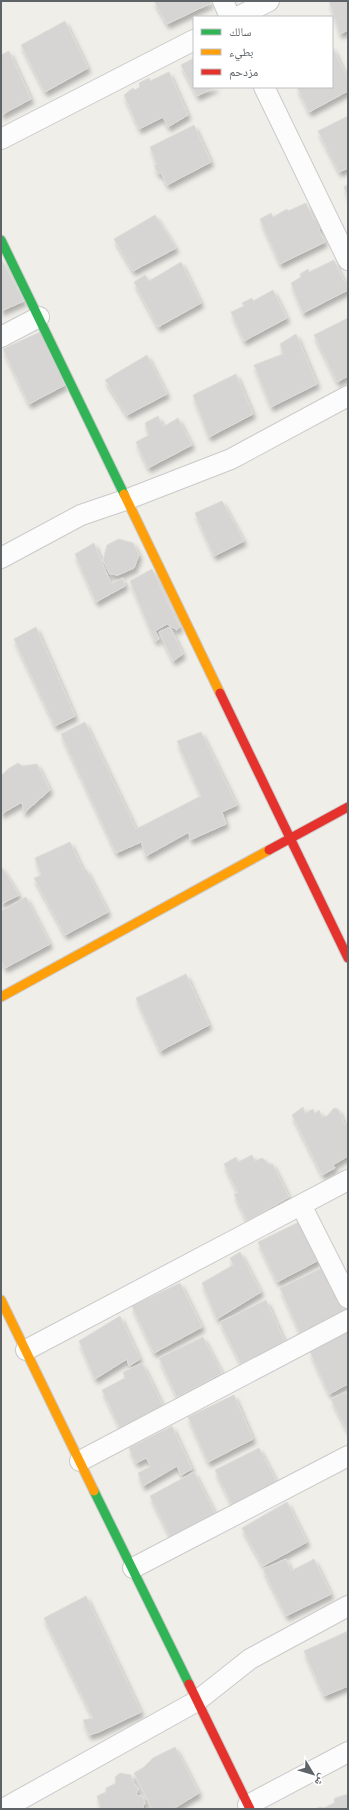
<svg xmlns="http://www.w3.org/2000/svg" width="349" height="1810" viewBox="0 0 349 1810" font-family="'Asap Condensed','Noto Naskh Arabic',sans-serif">
  <style>
    .building { fill: #d6d5d3; stroke: #dedcd8; filter: url(#shadow) }
    .lines { fill: none; stroke-linecap: round; stroke-linejoin: round }
    .street-casing { stroke: #cacaca; stroke-width: 22 }
    .fast-casing { stroke: #cbcbcb; stroke-width: 11 }
    .slow-casing { stroke: #cbcbcb; stroke-width: 11 }
    .jam-casing { stroke: #cbcbcb; stroke-width: 11 }
    .street { stroke: #fdfcfc; stroke-width: 20 }
    .fast { stroke: #30b455; stroke-width: 9 }
    .slow { stroke: #ff9f0a; stroke-width: 9 }
    .jam { stroke: #e5322d; stroke-width: 9 }
  </style>
  <defs>
    <filter id="shadow"><feDropShadow dx="2.5" dy="4.5" stdDeviation="2" flood-color="#0004"/></filter>
  </defs>
  <rect width="100%" height="100%" fill="#efeee9"/>
  <path class="building" d="M154,1H210L211,3L167,24Z
    M329,1H348V30L340,34Z
    M65,21L88,68L45,92L21,45Z
    M332,46L348,80V91L309,112L297,87H332Z
    M9,51L31,99L1,115V55Z
    M194,58V87H216L197,96L181,65Z
    M169,72L188,115L168,127L163,117L139,129L124,95L133,88L135,90L140,87L139,83L149,78L150,81Z
    M348,116V168L339,172L318,131Z
    M194,125L211,162L167,185L161,173L158,174L154,165H157L150,147Z
    M348,184V197L344,187Z
    M306,203L314,220L317,219L321,228L319,230L325,242L280,264L260,219L271,213L273,217L287,209L288,211Z
    M155,215L176,248L133,271L114,239Z
    M1,259L24,301L1,311Z
    M334,260L348,290L303,313L291,283L301,277L300,274L308,269L309,272Z
    M181,262L201,303L158,327L134,282L145,275L149,281Z
    M273,290L287,318L244,341L231,312L244,306L242,303L252,298L253,301Z
    M348,318V376L337,382L314,335Z
    M40,332L65,385L29,404L3,349Z
    M296,334L317,384L271,407L254,365L283,354L280,344Z
    M147,355L167,394L127,415L105,380Z
    M236,374L253,414L209,437L193,395Z
    M158,416L163,427L178,418L192,445L148,468L136,442L149,435L145,423Z
    M222,501L244,541L214,556L195,513Z
    M119,539L133,543L139,555L134,568L118,575L110,574L103,560L107,545Z
    M94,543L111,584L123,578L125,586L96,602L75,554Z
    M152,569L180,627L177,630L167,624L155,631L159,639L155,641L130,581Z
    M36,627L75,716L55,726L14,639Z
    M170,627L183,654L173,661L159,632Z
    M85,722L136,829L201,796L177,741L201,732L237,805L222,812L226,824L190,840L189,832L146,856L141,842L116,853L61,734Z
    M18,763L22,766L37,764L50,790L24,813L22,802L1,814V776L8,769Z
    M70,842L83,870L86,869L108,912L65,935L34,878L41,875L35,858Z
    M1,866L19,895L1,904Z
    M26,897L50,944L5,968L1,961V911Z
    M186,974L209,1025L160,1051L136,998Z
    M303,1107L305,1113L313,1109L315,1114L319,1110L322,1117L327,1116L334,1108L338,1109L345,1125L348,1124V1156L333,1165L335,1168L322,1175L292,1115Z
    M252,1155L255,1161L262,1158L271,1165L272,1163L289,1197L247,1221L234,1194L238,1193L224,1164L236,1157L238,1162Z
    M301,1221L319,1260L277,1282L258,1242Z
    M240,1252L261,1292L217,1319L202,1283L233,1265L230,1258Z
    M322,1268L344,1311L300,1333L280,1288Z
    M180,1283L202,1327L154,1353L132,1306Z
    M266,1300L285,1342L241,1364L220,1322Z
    M120,1316L140,1359L129,1366L127,1359L95,1379L79,1341Z
    M348,1332V1384L329,1394L310,1352L327,1342L337,1334V1337Z
    M203,1337L222,1373L177,1397L159,1358Z
    M142,1363L163,1406L121,1430L102,1390L125,1378L123,1372Z
    M346,1392L348,1397V1432L331,1399Z
    M234,1395L253,1439L208,1462L188,1417Z
    M172,1426L192,1469L181,1475L177,1466L143,1486L138,1473L151,1466L146,1458L136,1463L129,1448Z
    M259,1448L278,1484L233,1507L215,1470Z
    M194,1472L216,1515L171,1538L150,1496Z
    M287,1502L307,1542L263,1566L242,1528Z
    M286,1559L291,1571L314,1559L331,1594L286,1616L263,1569Z
    M86,1596L141,1712L99,1732L89,1735L83,1720L93,1718L44,1618Z
    M348,1631V1686L324,1696L304,1651Z
    M175,1747L199,1793L173,1809H152L134,1773L144,1767L153,1758Z
    M120,1773L131,1775L133,1782L138,1789L136,1795L143,1797L145,1804L143,1806L144,1809H101L97,1796L106,1792V1788L116,1783L115,1777Z
    M348,1794V1809H315L320,1807L324,1808L334,1803L335,1798Z"/>
  <g class="lines">
    <g class="street-casing">
      <path id="street" d="M223,1L230,17
        M238,17L269,1
        M264,87L348,260
        M1,139L194,40
        M1,337L39,317
        M1,558L81,515L128,499L231,459L348,396
        M301,1205L348,1298
        M26,1350L348,1180
        M80,1461L348,1320
        M133,1568L348,1456
        M248,1805L348,1752
        M3,1809L197,1701L250,1659L348,1606"/>
    </g>
    <g class="fast-casing">
      <path id="fast" d="M1,240L124,494
        M94,1491L189,1684"/>
    </g>
    <g class="slow-casing">
      <path id="slow" d="M124,494L220,693
        M1,997L269,850
        M1,1300L94,1491"/>
    </g>
    <g class="jam-casing">
      <path id="jam" d="M220,693L348,958
        M269,850L348,807
        M189,1684L250,1809"/>
    </g>
    <use href="#street" class="street"/>
    <use href="#fast" class="fast"/>
    <use href="#slow" class="slow"/>
    <use href="#jam" class="jam"/>
  </g>
  <rect width="349" height="1810" fill="none" stroke="#5e6368" stroke-width="4"/>
  <rect x="193" y="16" width="140" height="72" fill="#ffffff" stroke="#bfc1c3"/>
  <rect x="201" y="29" width="20" height="6" fill="#30b455" stroke="#bfc1c3"/>
  <text x="229" y="36" font-size="12" fill="#5e6368">سالك</text>
  <rect x="201" y="49" width="20" height="6" fill="#ff9f0a" stroke="#bfc1c3"/>
  <text x="229" y="56" font-size="12" fill="#5e6368">بطيء</text>
  <rect x="201" y="69" width="20" height="6" fill="#e5322d" stroke="#bfc1c3"/>
  <text x="229" y="76" font-size="12" fill="#5e6368">مزدحم</text>
  <g transform="translate(313 1774) rotate(128)" stroke="#ffffff" stroke-width="3" paint-order="stroke">
  <path d="M0-3L7 15L0 10L-7 15Z" fill="#5e6368"/>
  <text y="-6" font-size="11" font-weight="bold" text-anchor="middle" fill="#5e6368">ش</text>
  </g>
</svg>
